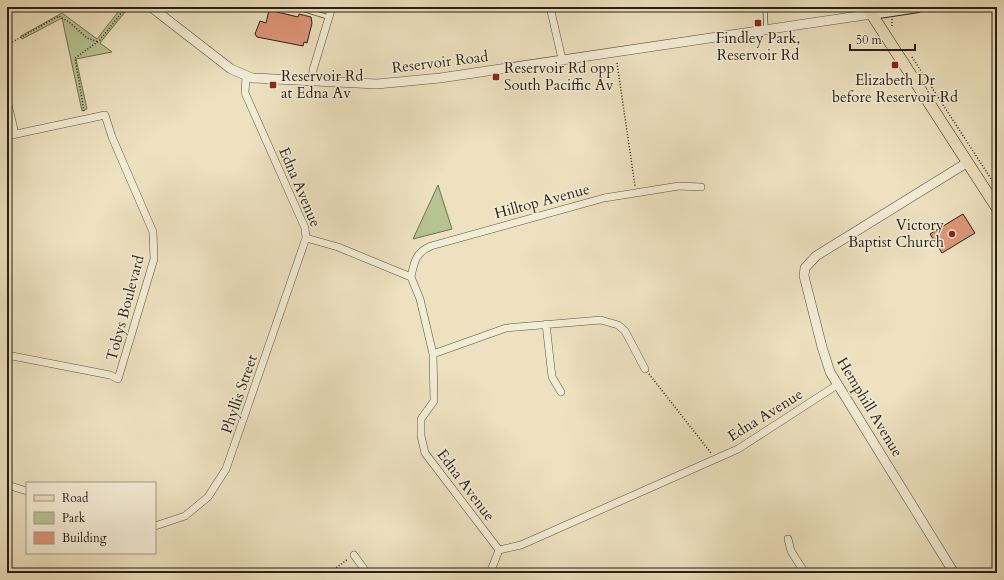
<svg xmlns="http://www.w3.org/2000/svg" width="1004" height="580" viewBox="0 0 1004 580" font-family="Cardo,serif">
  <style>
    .green { fill: #b7c392; stroke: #707154 }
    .building { fill: #de9679; stroke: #281f15 }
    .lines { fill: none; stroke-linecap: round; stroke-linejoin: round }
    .service-casing { stroke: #595040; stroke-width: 5 }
    .minor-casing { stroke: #595040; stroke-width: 8 }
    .tertiary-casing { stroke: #595040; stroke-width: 10 }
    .secondary-casing { stroke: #281f15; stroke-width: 12 }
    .primary-casing { stroke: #281f15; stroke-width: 12 }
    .path { stroke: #281f15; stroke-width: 1.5; stroke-dasharray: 1 2; stroke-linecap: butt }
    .service { stroke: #f3ecd5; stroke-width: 3.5 }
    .minor { stroke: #f3ecd5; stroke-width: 7 }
    .tertiary { stroke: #f3ecd5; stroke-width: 9 }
    .secondary { stroke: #f3ecd5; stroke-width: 10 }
    .primary { stroke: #ede1bf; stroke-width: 11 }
    .poi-dot { fill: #8f2418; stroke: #f3ecd5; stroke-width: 1.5 }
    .labels { text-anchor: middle; stroke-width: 3; stroke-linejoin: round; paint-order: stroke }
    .poi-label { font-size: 15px; fill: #281f15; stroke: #f3ecd5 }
    .street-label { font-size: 15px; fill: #281f15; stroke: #f3ecd5 }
  </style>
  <rect width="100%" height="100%" fill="#ede1bf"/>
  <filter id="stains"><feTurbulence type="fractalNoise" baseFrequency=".005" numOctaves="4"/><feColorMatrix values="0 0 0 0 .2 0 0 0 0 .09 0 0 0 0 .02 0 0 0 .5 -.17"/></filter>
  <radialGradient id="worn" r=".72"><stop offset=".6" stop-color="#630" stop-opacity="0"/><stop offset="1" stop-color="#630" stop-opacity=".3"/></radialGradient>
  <path class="green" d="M122,7H129L100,43L112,52L76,59L87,109L82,111L62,18L22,39L21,36L62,13L97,39Z
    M438,185L452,229L413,239Z"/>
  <path class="building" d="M269,10L298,17L299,14L311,17L312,23L307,43L304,42L303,46L257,37L255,34L260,21L266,23Z
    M963,214L975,233L942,253L930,234Z"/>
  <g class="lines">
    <g class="service-casing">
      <path id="service" d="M296,7L328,17
        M765,7L766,30"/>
    </g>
    <g class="minor-casing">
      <path id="minor" d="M550,7L562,59
        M246,76L245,93L305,228L306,238L338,247L411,277L420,299L433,354L434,401L421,419V436L425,453L499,550
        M312,82L313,70L332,7
        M7,100L15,134
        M7,136L105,115L112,137L153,232L154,259L118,379L110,375L7,355
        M411,277C414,262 416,252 431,246L604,198L679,186L701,187
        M546,324L552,377L561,392
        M433,354L506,328L601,320L618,325L625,331L645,369
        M7,485L27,491
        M155,526L185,516L208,497L226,469L306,238
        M788,539L791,551L805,573
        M499,550L521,545L738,449L837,385
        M354,555L367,573
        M490,573L499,550"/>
    </g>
    <g class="tertiary-casing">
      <path id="tertiary" d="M151,7L231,69L252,78L377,84L440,78L872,14
        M954,573L830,372L822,347L804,276L805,268L816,256L968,162"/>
    </g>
    <g class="secondary-casing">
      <path id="secondary" d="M872,14L918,7"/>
    </g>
    <g class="primary-casing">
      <path id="primary" d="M867,7L997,208"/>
    </g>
    <path class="path" d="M892,19V27
      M7,45L59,16L69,22L87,38L98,42
      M912,57L997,188
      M617,63L635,186
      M84,111L75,58L100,40L126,7
      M649,374L711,453
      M329,573L348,559"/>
    <use href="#service" class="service"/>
    <use href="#minor" class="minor"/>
    <use href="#tertiary" class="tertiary"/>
    <use href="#secondary" class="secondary"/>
    <use href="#primary" class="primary"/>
  </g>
  <g class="poi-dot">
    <rect x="754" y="19" width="8" height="8" rx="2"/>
    <rect x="891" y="61" width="8" height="8" rx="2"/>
    <rect x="492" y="73" width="8" height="8" rx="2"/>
    <rect x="269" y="81" width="8" height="8" rx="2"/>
    <circle cx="952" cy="234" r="4"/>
  </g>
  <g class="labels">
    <g class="poi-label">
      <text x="758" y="43">Findley Park,<tspan x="758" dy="17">Reservoir Rd</tspan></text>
      <text x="504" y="73" text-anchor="start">Reservoir Rd opp<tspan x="504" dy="17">South Paciffic Av</tspan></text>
      <text x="281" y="81" text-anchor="start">Reservoir Rd<tspan x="281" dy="17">at Edna Av</tspan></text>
      <text x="895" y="85">Elizabeth Dr<tspan x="895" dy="17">before Reservoir Rd</tspan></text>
      <text x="944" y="230" text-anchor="end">Victory<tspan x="944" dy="17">Baptist Church</tspan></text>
    </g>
    <g class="street-label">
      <text transform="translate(440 62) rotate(-7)" y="5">Reservoir Road</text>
      <text transform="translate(300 187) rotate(67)" y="5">Edna Avenue</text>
      <text transform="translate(542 201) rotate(-15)" y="5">Hilltop Avenue</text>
      <text transform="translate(125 308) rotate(-75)" y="5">Tobys Boulevard</text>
      <text transform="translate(239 394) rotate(-71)" y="5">Phyllis Street</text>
      <text transform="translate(870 407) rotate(59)" y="5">Hemphill Avenue</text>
      <text transform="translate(765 415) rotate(-32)" y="5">Edna Avenue</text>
      <text transform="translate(466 485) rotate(53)" y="5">Edna Avenue</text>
    </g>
  </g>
  <rect width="1004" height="580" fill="none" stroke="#ede1bf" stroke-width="24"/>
  <rect x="8" y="8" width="988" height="564" fill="none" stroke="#281f15" stroke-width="2"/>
  <rect x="12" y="12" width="980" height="556" fill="none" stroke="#281f15"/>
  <rect x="26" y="482" width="130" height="72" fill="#f3ecd5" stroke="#a29a88"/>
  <rect x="34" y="495" width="20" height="6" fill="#ede1bf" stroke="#a29a88"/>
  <text x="62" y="502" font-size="12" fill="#281f15">Road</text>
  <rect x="34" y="512" width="20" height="12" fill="#b7c392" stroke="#a29a88"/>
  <text x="62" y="522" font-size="12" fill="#281f15">Park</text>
  <rect x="34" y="532" width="20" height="12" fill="#de9679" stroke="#a29a88"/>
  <text x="62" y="542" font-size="12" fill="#281f15">Building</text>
  <path d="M850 44v6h65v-6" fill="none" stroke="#281f15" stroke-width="2"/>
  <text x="856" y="44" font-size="12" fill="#281f15" stroke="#f3ecd5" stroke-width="3" paint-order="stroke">50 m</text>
  <rect width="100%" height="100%" filter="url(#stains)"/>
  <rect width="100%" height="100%" fill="url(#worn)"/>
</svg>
